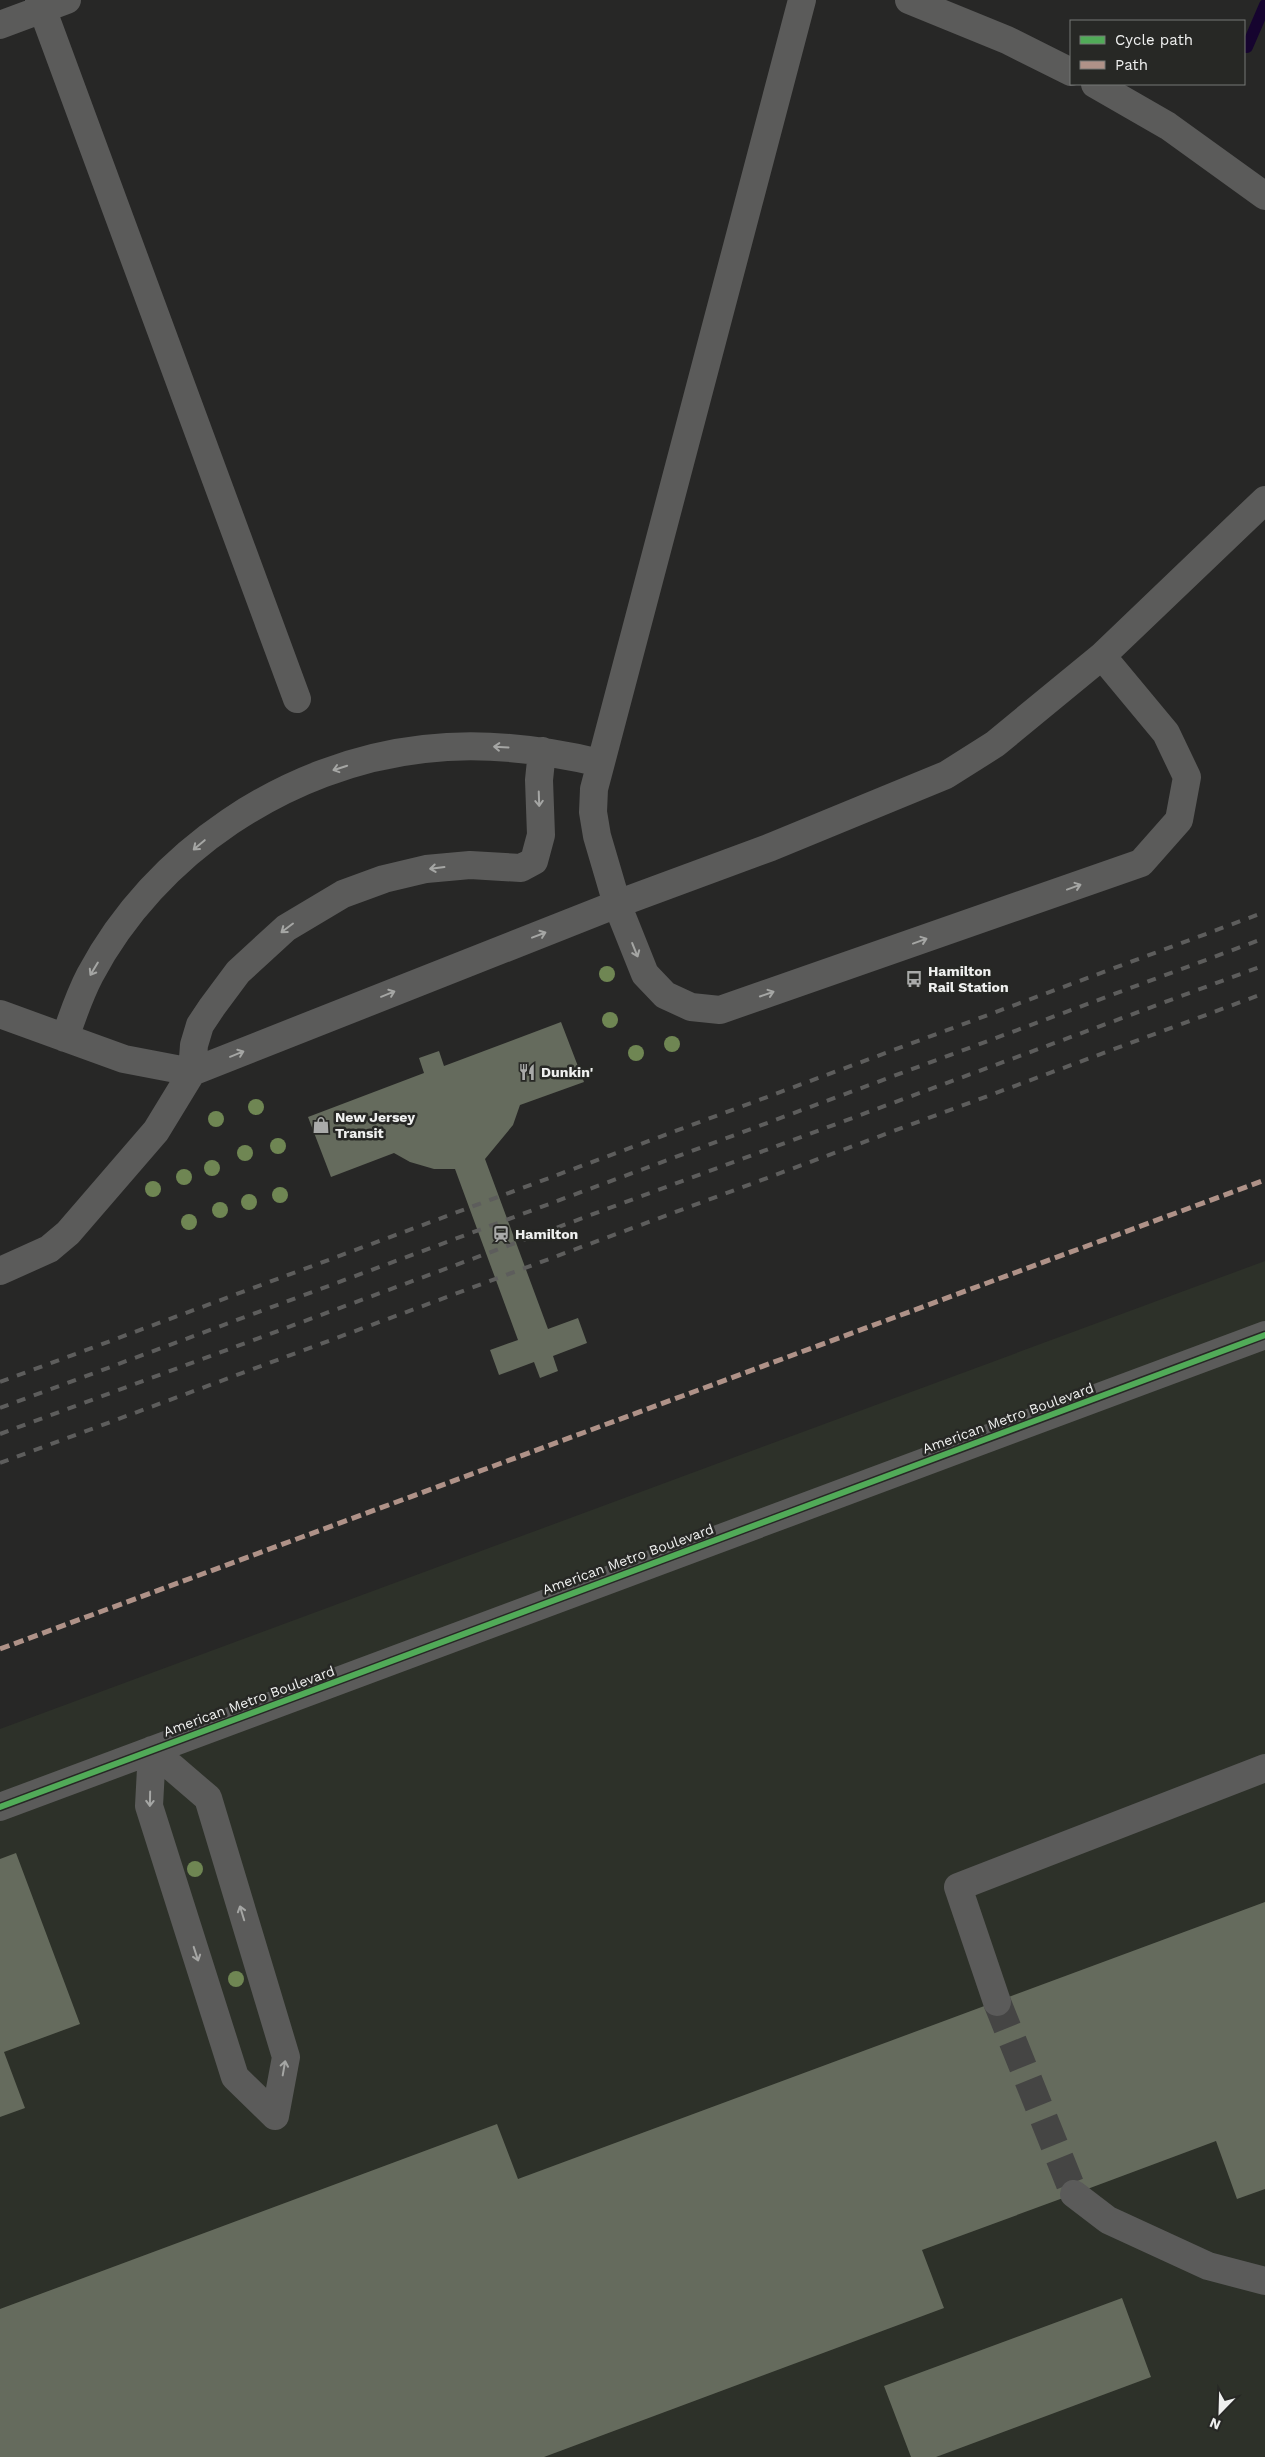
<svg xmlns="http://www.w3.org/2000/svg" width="1265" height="2457" viewBox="0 0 1265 2457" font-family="'Work Sans',sans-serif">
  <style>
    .built { fill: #2d3129 }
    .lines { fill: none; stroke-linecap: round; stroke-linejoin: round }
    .stream { stroke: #16042f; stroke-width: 12 }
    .building { fill: #656b5d }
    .minor-tunnel { stroke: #454544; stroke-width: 28; stroke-dasharray: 28 14; stroke-linecap: butt }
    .minor { stroke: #5b5b5a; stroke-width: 28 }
    .rail { stroke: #5d5d5c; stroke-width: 4; stroke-dasharray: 9 9; stroke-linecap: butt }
    .quiet { stroke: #af9288; stroke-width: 5; stroke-dasharray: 10 5; stroke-linecap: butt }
    .cycleway-casing { stroke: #272825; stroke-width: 9 }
    .cycleway { stroke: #51ab58; stroke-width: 6 }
    .tree { fill: #6f8653 }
    .oneway { stroke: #a5a6a4 }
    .labels { text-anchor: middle; stroke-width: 5; stroke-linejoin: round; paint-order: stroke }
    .poi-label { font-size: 14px; font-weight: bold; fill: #eff0ef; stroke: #272825; text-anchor: start }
    .street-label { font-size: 14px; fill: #eff0ef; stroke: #272825 }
  </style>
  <rect width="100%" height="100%" fill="#272726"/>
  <path class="built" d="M1265,1261V2457H0V1729Z"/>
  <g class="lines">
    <path class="stream" d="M1247,47L1265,5"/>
  </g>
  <path class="building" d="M561,1022L584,1082L520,1105L513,1125L485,1159L548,1329L578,1318L587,1343L553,1356L558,1371L540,1378L534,1362L499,1375L490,1350L518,1340L455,1169H434L410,1162L394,1153L331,1177L308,1117L424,1073L419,1058L439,1051L444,1066Z
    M16,1853L80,2024L4,2052L25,2108L0,2117V1859Z
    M1265,1902V2189L1237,2199L1216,2141L1074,2194L922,2250L944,2308L544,2457H0V2309L497,2124L518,2179Z
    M1122,2298L1151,2377L936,2457H911L884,2386Z"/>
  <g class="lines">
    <path class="minor-tunnel" d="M997,2002L1074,2194"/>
    <path class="minor" d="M39,0L297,699
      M802,0L594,789L593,812L597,836L617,904L645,974L665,995L691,1007L720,1010L1141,863L1179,820L1187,777L1166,733L1102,656
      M909,0L1007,40L1071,72
      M0,25L67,0
      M1095,84L1168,126L1265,196
      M0,1014L124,1059L192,1072L617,904L771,847L946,775L995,744L1102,656L1265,500
      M65,1038C72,1017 79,996 90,975C155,852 287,764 424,749C484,742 542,749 600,763
      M0,1271L49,1249L68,1233L156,1131L192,1072L194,1045L200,1025L212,1007L238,972L286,928L343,894L384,879L426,869L470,865L521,868L534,861L541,835L539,780L542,751
      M152,1750L208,1798L286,2057L275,2116
      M152,1750L149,1806L235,2077L275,2116
      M0,1807L1265,1335
      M997,2002L958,1887L1265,1768
      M1074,2194L1108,2220L1208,2266L1265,2281"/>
    <path class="rail" d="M0,1382L1265,912
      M0,1408L1265,938
      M0,1434L1265,965
      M0,1463L1265,993"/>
    <path class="quiet" d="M0,1649L1265,1180"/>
    <g class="cycleway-casing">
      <path id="cycleway" d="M0,1807L1265,1335"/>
    </g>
    <use href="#cycleway" class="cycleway"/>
  </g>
  <g class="tree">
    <circle cx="607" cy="974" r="8"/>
    <circle cx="610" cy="1020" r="8"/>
    <circle cx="672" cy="1044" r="8"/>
    <circle cx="636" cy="1053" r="8"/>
    <circle cx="256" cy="1107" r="8"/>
    <circle cx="216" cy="1119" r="8"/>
    <circle cx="278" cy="1146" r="8"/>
    <circle cx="245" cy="1153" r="8"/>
    <circle cx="212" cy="1168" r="8"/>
    <circle cx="184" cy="1177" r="8"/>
    <circle cx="153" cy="1189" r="8"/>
    <circle cx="280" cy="1195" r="8"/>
    <circle cx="249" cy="1202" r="8"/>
    <circle cx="220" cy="1210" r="8"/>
    <circle cx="189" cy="1222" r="8"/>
    <circle cx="195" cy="1869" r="8"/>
    <circle cx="236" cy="1979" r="8"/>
  </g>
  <defs><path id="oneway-shaft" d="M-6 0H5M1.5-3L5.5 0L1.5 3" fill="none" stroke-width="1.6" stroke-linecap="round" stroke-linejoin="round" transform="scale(1.25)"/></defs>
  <g class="oneway">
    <use href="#oneway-shaft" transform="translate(501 747) rotate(-177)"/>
    <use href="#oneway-shaft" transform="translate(340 768) rotate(162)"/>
    <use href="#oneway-shaft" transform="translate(539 799) rotate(88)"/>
    <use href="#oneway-shaft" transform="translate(199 845) rotate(140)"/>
    <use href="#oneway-shaft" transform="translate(437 868) rotate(173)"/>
    <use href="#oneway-shaft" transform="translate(1074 887) rotate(-20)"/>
    <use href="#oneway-shaft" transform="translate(287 928) rotate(143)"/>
    <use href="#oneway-shaft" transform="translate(539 935) rotate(-21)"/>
    <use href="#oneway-shaft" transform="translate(920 941) rotate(-20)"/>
    <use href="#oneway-shaft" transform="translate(635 950) rotate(68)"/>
    <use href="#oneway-shaft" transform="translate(94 969) rotate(121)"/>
    <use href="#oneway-shaft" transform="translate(388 994) rotate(-22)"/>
    <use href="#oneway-shaft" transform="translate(767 994) rotate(-19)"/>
    <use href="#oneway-shaft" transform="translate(237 1054) rotate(-22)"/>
    <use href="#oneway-shaft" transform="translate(150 1799) rotate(91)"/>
    <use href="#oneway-shaft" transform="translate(242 1913) rotate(-107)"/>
    <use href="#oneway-shaft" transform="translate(196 1954) rotate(72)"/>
    <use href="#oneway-shaft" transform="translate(284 2068) rotate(-80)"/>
  </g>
  <defs>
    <g id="bus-bare" transform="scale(1.35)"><path d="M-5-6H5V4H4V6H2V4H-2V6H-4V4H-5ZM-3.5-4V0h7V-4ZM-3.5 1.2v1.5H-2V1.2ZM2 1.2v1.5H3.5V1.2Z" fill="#a9aaa9" stroke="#272825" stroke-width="2.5" paint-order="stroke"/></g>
    <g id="restaurant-bare" transform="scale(1.35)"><path d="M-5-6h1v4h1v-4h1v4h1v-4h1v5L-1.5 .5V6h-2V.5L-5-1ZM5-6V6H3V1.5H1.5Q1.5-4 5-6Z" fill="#a9aaa9" stroke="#272825" stroke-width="2.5" paint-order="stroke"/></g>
    <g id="shop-bare" transform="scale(1.35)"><path d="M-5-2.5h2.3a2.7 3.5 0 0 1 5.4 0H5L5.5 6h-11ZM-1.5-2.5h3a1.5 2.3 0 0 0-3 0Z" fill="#a9aaa9" stroke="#272825" stroke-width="2.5" paint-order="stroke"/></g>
    <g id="station-bare" transform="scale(1.35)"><path d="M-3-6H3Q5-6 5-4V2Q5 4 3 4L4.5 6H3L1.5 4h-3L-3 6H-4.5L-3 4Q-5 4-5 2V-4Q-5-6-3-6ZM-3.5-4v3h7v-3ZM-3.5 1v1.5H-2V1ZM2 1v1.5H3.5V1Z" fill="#a9aaa9" stroke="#272825" stroke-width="2.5" paint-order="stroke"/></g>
  </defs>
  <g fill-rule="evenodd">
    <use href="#bus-bare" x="914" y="979"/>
    <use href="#restaurant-bare" x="527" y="1072"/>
    <use href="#shop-bare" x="321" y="1125"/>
    <use href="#station-bare" x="501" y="1234"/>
  </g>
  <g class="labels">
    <g class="poi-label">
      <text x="928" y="976">Hamilton<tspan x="928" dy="16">Rail Station</tspan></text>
      <text x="541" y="1077">Dunkin'</text>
      <text x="335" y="1122">New Jersey<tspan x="335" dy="16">Transit</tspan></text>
      <text x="515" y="1239">Hamilton</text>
    </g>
    <g class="street-label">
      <text transform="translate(1008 1418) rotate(-20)" y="5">American Metro Boulevard</text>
      <text transform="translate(628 1559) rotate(-20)" y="5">American Metro Boulevard</text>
      <text transform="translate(249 1701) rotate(-20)" y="5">American Metro Boulevard</text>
    </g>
  </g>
  <rect x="1070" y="20" width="175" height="65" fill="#272825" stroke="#777876"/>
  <rect x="1080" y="36" width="25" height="8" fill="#51ab58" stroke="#777876"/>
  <text x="1115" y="45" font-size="15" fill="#eff0ef">Cycle path</text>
  <rect x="1080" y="61" width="25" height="8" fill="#af9288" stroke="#777876"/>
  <text x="1115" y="70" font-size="15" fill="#eff0ef">Path</text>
  <g transform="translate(1220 2412) rotate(203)" stroke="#272825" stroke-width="4" paint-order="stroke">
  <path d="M0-4L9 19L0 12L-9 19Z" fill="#eff0ef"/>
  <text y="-8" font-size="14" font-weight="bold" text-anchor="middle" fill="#eff0ef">N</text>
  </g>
</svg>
